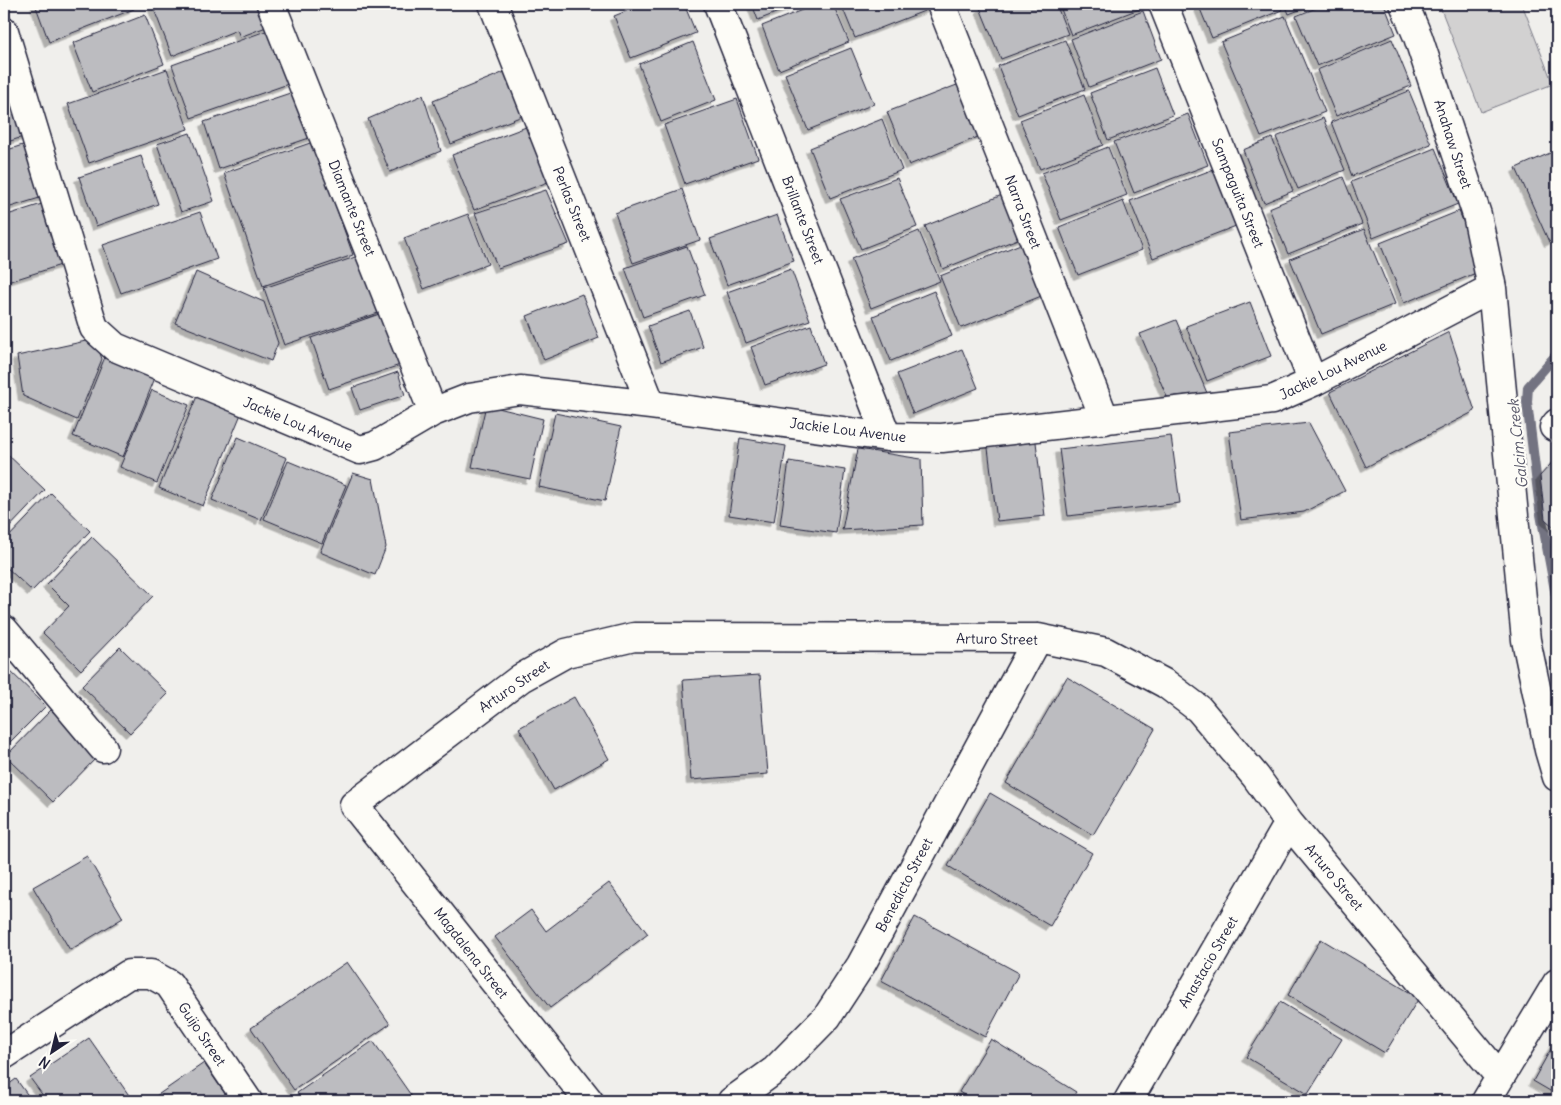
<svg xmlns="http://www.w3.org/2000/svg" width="1561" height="1105" viewBox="0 0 1561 1105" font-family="Delius,sans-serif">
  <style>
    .green { fill: #d2d1d1; stroke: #7a7a86 }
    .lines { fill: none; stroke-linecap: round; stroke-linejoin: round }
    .stream { stroke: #737381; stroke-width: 10 }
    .building { fill: #bcbcc0; stroke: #22223b; filter: url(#shadow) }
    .minor-casing { stroke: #22223b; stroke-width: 31 }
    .minor { stroke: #fdfcf7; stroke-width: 28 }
    .labels { text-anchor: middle; stroke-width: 4.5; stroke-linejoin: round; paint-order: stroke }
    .street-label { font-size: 14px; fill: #22223b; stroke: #fdfcf7 }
    .water-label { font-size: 15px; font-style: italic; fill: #58586a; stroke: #fdfcf7 }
  </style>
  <defs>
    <filter id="shadow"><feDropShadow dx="-4.5" dy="4.5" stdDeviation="0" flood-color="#0004"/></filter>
  </defs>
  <rect width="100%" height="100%" fill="#f0efec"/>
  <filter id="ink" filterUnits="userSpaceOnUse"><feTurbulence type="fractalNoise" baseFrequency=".02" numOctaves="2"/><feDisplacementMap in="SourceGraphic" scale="10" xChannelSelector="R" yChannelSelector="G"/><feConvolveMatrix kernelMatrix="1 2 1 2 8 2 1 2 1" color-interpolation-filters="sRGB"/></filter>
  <g filter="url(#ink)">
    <path class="green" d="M1439,4H1522L1553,84L1481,112Z"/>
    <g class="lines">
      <path class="stream" d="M1557,354L1528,387L1527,402L1540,509L1557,601"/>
    </g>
    <path class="building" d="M35,4H132L134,9L49,42Z
      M152,4H266L274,24L240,37L237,30L172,56Z
      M644,4H684L696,33L631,58L614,16Z
      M752,4H799L758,20Z
      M817,4H833L849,42L779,70L762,26Z
      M841,4H930L932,8L855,38Z
      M991,4H1056L1068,34L1001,59L980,8Z
      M1059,4H1152L1071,35Z
      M1198,4H1279L1282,10L1212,38Z
      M1285,4H1315L1289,14Z
      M1326,4H1384L1396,34L1317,66L1296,16Z
      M1143,11L1161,59L1089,87L1071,39Z
      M145,15L164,64L92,92L73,43Z
      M1285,16L1325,112L1261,137L1221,42Z
      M271,29L291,83L191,118L172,65Z
      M1392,39L1411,86L1336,116L1317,70Z
      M1065,40L1085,89L1018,115L998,66Z
      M693,42L716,100L661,122L639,64Z
      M851,48L874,104L808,130L785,74Z
      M1155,68L1173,115L1108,140L1090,93Z
      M167,69L188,129L89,163L68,104Z
      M512,69L530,113L451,144L433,101Z
      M9,83L26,136L4,143V84Z
      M962,83L983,135L909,165L887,112Z
      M299,90L315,136L219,169L204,122Z
      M1409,91L1431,144L1352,176L1331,122Z
      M423,95L441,151L390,172L368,119Z
      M1084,95L1103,145L1040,169L1020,120Z
      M737,99L758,158L685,184L664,125Z
      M1188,114L1208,165L1134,193L1114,142Z
      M1323,118L1345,170L1298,189L1276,137Z
      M882,119L902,170L830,198L810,148Z
      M534,124L556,179L474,210L452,155Z
      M190,133L214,201L181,212L157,144Z
      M1272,138L1293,191L1264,203L1243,150Z
      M313,142L353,255L263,286L224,173Z
      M29,143L46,196L4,209V151Z
      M1108,147L1127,195L1061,220L1042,173Z
      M1435,148L1458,204L1373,238L1351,182Z
      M1557,150V238L1549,242L1516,168Z
      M141,156L158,204L96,226L79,177Z
      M1214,169L1236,226L1153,258L1130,201Z
      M1343,177L1362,224L1288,254L1269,208Z
      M897,178L917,227L861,249L840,199Z
      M682,189L700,240L633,263L615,213Z
      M546,190L569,244L498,268L475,213Z
      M1007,193L1025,236L943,269L925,226Z
      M1123,201L1142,250L1078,275L1059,227Z
      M45,203L64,264L4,283V216Z
      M1459,211L1483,270L1404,303L1380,243Z
      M200,212L217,259L121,293L103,245Z
      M468,214L488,264L424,289L404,238Z
      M777,215L794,261L727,285L710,239Z
      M1364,229L1395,304L1321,334L1290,259Z
      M919,231L940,281L871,308L851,259Z
      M1023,243L1044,295L961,328L940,276Z
      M687,246L705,295L643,317L625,268Z
      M364,254L384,311L284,345L264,288Z
      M791,269L810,320L746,343L727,292Z
      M196,272L264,302L278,343L271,361L175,323Z
      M934,291L952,336L891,361L873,316Z
      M582,294L599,338L544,360L527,316Z
      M1250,302L1271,356L1207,381L1186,326Z
      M690,311L703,347L661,362L648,326Z
      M385,312L403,364L329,389L311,338Z
      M1176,320L1207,393L1167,397L1140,334Z
      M811,325L824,364L765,385L751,347Z
      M1449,332L1475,411L1366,467L1330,392Z
      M95,339L102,359L77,420L23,396L17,356Z
      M962,349L978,388L913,414L897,374Z
      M105,357L155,378L123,457L73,436Z
      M398,372L405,395L360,410L352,388Z
      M152,390L189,405L157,483L120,467Z
      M197,396L241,414L203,506L159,488Z
      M486,405L543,419L530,479L472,467Z
      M555,413L621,427L605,501L539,487Z
      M1309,423L1345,491L1304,512L1241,520L1229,432Z
      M1035,434L1045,516L997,521L987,440Z
      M1171,436L1180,503L1068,516L1059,449Z
      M238,437L287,458L261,520L212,500Z
      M740,438L786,446L774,522L729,515Z
      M858,449L921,459L923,525L842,530Z
      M4,451L45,490L4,533Z
      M1557,457V530L1545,519L1540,476Z
      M288,461L346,485L322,543L264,519Z
      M789,461L845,470L836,533L780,525Z
      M353,473L373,479L386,547L375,575L320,552Z
      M51,493L90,531L32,591L4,565V542Z
      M92,537L153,596L81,670L43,633L69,606L47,584Z
      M120,647L168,694L130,733L82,686Z
      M4,665L46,706L4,748Z
      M760,675L768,774L691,780L683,680Z
      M1067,677L1155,729L1093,835L1006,783Z
      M574,697L609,759L554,790L519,728Z
      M51,710L98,756L53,802L6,756Z
      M990,793L1092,853L1050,926L948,866Z
      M87,856L123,918L70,950L33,887Z
      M609,883L648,934L550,1008L495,937L531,910L546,931Z
      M915,917L1019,973L985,1037L881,981Z
      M1321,939L1419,998L1385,1053L1288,995Z
      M347,962L390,1024L294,1090L251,1028Z
      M1280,1002L1342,1039L1308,1094L1246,1057Z
      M89,1038L133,1101H47L30,1078Z
      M1557,1038V1095L1533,1081Z
      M991,1039L1076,1092L1070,1101H974L959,1092Z
      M373,1041L415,1101H303L297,1093Z
      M204,1063L230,1101H149Z
      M16,1079L32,1101H4V1088Z"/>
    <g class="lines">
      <g class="minor-casing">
        <path id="minor" d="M271,4L433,412
          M493,4L651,405
          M718,4L887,437
          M941,4L1105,420
          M1163,4L1313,382
          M1404,4L1418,37L1477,215L1492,288L1526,640L1549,750L1557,777
          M4,31L94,328L115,347L360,450L375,446L433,412L469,398L520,390L651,405L887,437L942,438L1272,400L1313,382L1492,288
          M1554,427L1557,423
          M4,630L103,748
          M4,1055L129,974H151L169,984L248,1101
          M589,1101L354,805L521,678L566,653L634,637L1038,638L1106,652L1166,684L1199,709L1256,777L1289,823L1500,1077
          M732,1101L775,1070L827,1017L861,965L1038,638
          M1128,1101L1289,823
          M1486,1101L1557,983"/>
      </g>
      <use href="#minor" class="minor"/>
    </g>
  </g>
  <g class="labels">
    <g class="street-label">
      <text transform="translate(1453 144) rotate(72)" y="5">Anahaw Street</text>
      <text transform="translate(1238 193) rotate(68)" y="5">Sampaguita Street</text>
      <text transform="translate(572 204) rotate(68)" y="5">Perlas Street</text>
      <text transform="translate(352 208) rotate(68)" y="5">Diamante Street</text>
      <text transform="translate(1023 212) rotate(69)" y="5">Narra Street</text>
      <text transform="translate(803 220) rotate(69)" y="5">Brillante Street</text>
      <text transform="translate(1333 370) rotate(-26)" y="5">Jackie Lou Avenue</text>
      <text transform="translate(298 424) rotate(23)" y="5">Jackie Lou Avenue</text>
      <text transform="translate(848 430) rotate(7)" y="5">Jackie Lou Avenue</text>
      <text transform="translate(997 639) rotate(1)" y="5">Arturo Street</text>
      <text transform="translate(514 686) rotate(-34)" y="5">Arturo Street</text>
      <text transform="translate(1334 877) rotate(50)" y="5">Arturo Street</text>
      <text transform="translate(904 885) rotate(-62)" y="5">Benedicto Street</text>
      <text transform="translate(471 953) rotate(52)" y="5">Magdalena Street</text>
      <text transform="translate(1208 962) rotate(-60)" y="5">Anastacio Street</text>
      <text transform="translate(202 1034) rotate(56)" y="5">Guijo Street</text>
    </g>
    <g class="water-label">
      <text transform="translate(1518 444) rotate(-96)" y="5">Galcim Creek</text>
    </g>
  </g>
  <rect width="1561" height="1105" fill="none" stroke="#fdfcf7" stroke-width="20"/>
  <rect x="10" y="10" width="1541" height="1085" fill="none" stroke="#22223b" stroke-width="2" filter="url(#ink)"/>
  <g transform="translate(52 1052) rotate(215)" stroke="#fdfcf7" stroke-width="4" paint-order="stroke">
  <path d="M0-4L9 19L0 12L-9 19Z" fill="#22223b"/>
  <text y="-8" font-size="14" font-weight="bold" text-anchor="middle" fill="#22223b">N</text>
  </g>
</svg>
